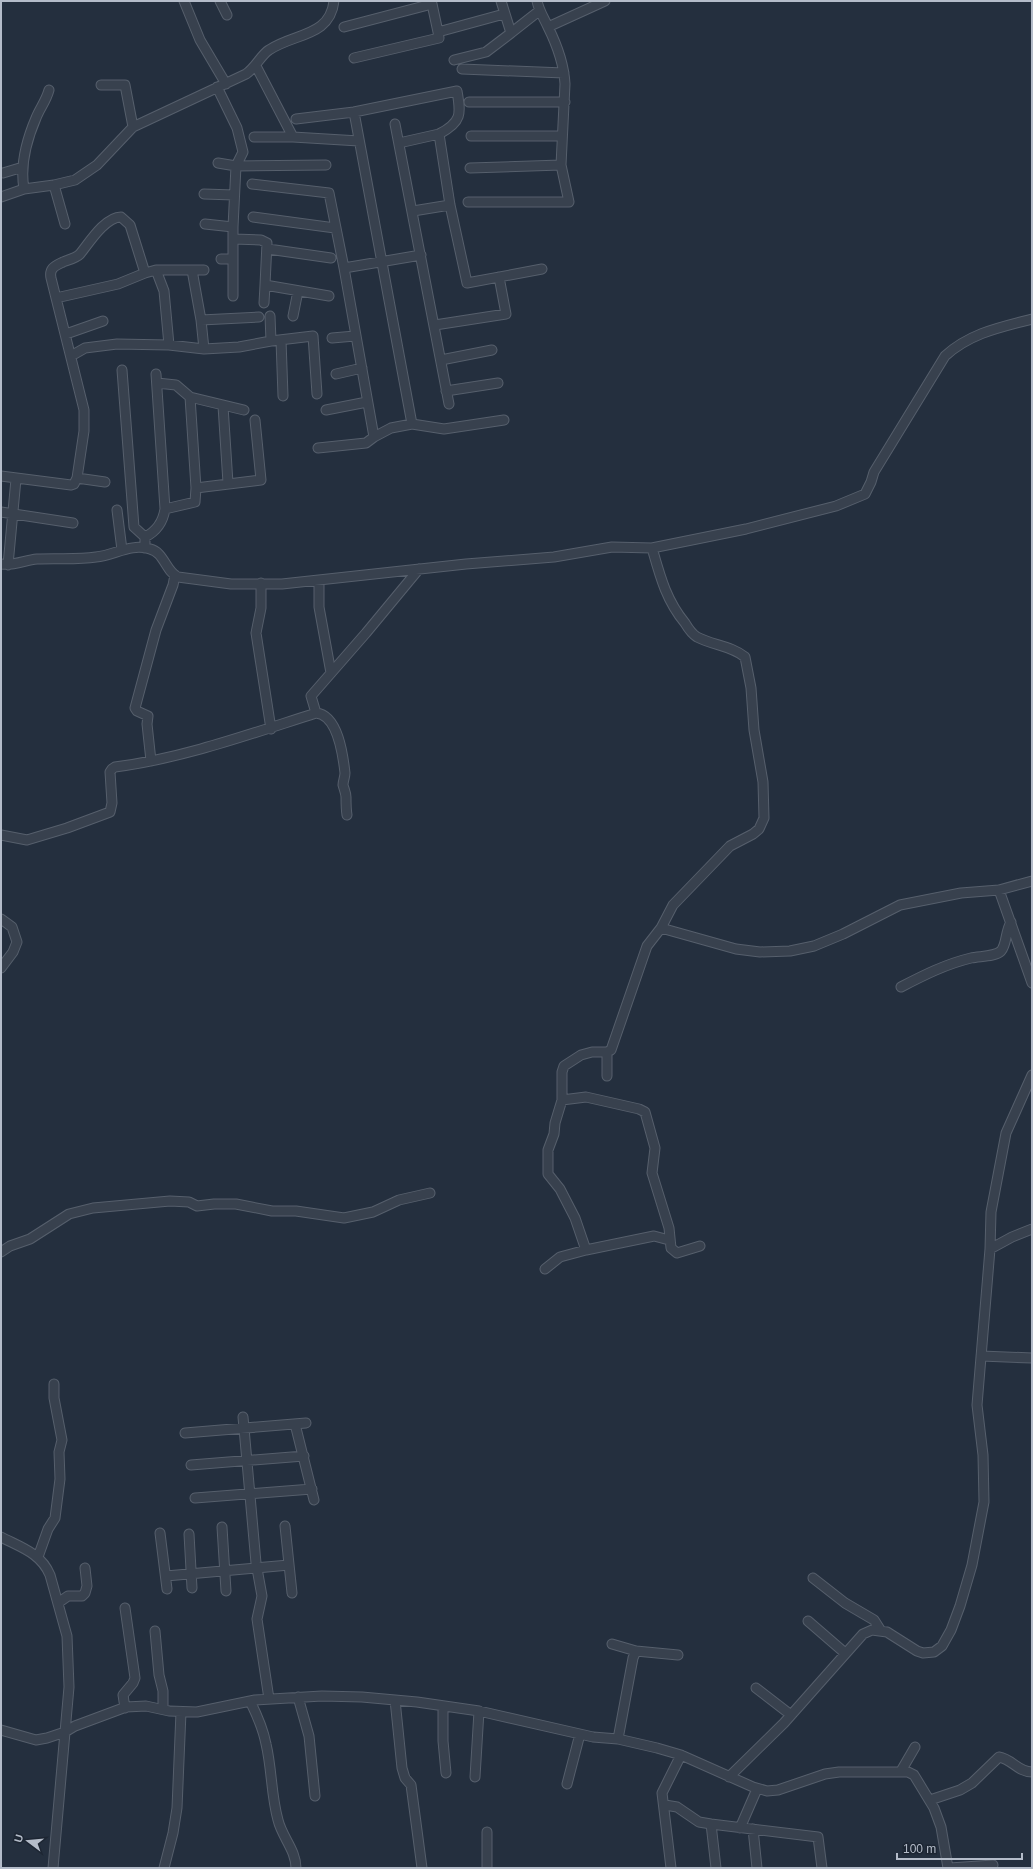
<svg xmlns="http://www.w3.org/2000/svg" width="1033" height="1869" viewBox="0 0 1033 1869" font-family="Arial,sans-serif">
  <style>
    .lines { fill: none; stroke-linecap: round; stroke-linejoin: round }
    .minor-casing { stroke: #565f6c; stroke-width: 11 }
    .minor { stroke: #38414e; stroke-width: 9 }
  </style>
  <rect width="100%" height="100%" fill="#242f3e"/>
  <g class="lines">
    <g class="minor-casing">
      <path id="minor" d="M184,1L200,40L226,84
        M220,1L227,15
        M344,27L432,4L438,32
        M548,27L605,1
        M511,33L539,11
        M354,58L439,38L438,32L504,14
        M454,60L486,52L511,33L501,1
        M256,66L293,137L359,141
        M462,69L564,73
        M101,85H125L133,127
        M217,87L237,128L243,152L236,166L233,227V296
        M469,102H565
        M354,112L412,424
        M296,119L354,112L457,91C461,114 462,122 439,134L450,205L467,283L542,269
        M395,124L449,404
        M471,136H562
        M254,137H293
        M399,143L439,134
        M218,163L236,166L326,165
        M470,168L561,165
        M3,173L23,167
        M252,184L329,193L344,268L374,437L366,443L318,448
        M54,185L65,224
        M24,189C20,166 27,139 36,118C40,108 46,101 49,90
        M204,194L234,195
        M1,197L24,189L54,185L75,180L97,165L133,127L246,74C256,67 261,55 269,50C294,33 330,37 334,1
        M468,202H569L561,165L565,84C564,64 557,45 548,27C544,18 539,11 537,1
        M413,211L450,205
        M253,217L335,228
        M205,224L233,227
        M234,239L261,240L267,243L265,285L329,296
        M268,249L331,258
        M221,259H233
        M344,268L421,255
        M156,270L164,291L169,345
        M192,270L201,320L204,349
        M56,298L118,284L145,273L156,270H204
        M264,303L265,285
        M270,316L271,341
        M293,316L298,291
        M201,320L259,317
        M435,325L506,314L499,277
        M66,334L103,321
        M332,338L355,336
        M281,340L283,396
        M71,356L85,348L117,344L169,345L204,349L239,347L271,341L313,336L317,394
        M441,360L492,350
        M122,370L134,527L145,537V548
        M336,374L362,368
        M157,383L176,385L190,397L196,488L195,502L165,509
        M446,391L498,383
        M190,397L244,410
        M223,406L228,483
        M326,410L367,402
        M374,437L391,428L412,424L444,429L504,420
        M1,476L71,485L74,484L77,478L84,431V410L51,278C49,268 55,266 63,262C68,260 76,258 80,254C89,243 105,217 121,217L130,225L145,273
        M77,478L105,482
        M196,488L261,480L255,420
        M117,510L122,550
        M1,512L73,523
        M145,537C157,531 163,522 165,509L156,374
        M1,564C14,566 25,560 37,559C57,558 77,560 96,557C115,555 131,543 150,549C164,552 166,572 178,577L231,584H282L466,564L554,557L612,547L652,548L746,529L836,506L865,494L871,482L874,472L945,356C970,333 1001,327 1032,319
        M8,565L16,479
        M319,581V607L331,673
        M261,583V608L256,633L271,729
        M316,713C338,715 343,755 345,773C345,777 343,781 343,785C344,789 346,793 346,797C346,804 346,809 347,815
        M151,761L147,724L148,716L137,711L135,708L156,630L173,585L175,575
        M1,835L27,840L67,828L110,812L112,803L110,772L112,769L115,767C184,758 250,734 316,713L311,696L366,633L419,569
        M999,890L1032,983
        M1,919L12,927L17,942L13,952L1,968
        M661,928L736,949L760,952L790,951L814,946L843,934L900,905L961,893L999,890L1032,881
        M901,987C924,975 946,964 971,958C979,956 995,957 1001,951C1007,944 1005,932 1011,922
        M607,1076V1052
        M562,1100L586,1097L639,1109L645,1112L655,1148L652,1173L669,1228L671,1248L677,1253L700,1246
        M990,1249L1012,1237L1032,1229
        M586,1250L575,1218L560,1189L548,1174V1150L554,1134L555,1123L562,1100V1072L564,1066L581,1055L592,1052H607L611,1050L647,946L661,928L673,905L730,846L753,834L759,829L764,818L763,782L754,730L751,688L745,657C732,646 712,645 697,637C692,634 688,628 685,623C666,600 660,576 652,548
        M1,1252L10,1246L30,1239L69,1214L93,1208L170,1201L189,1202L197,1206L214,1204H236L272,1211H296L344,1218L373,1212L399,1200L430,1193
        M545,1269L560,1257L586,1250L654,1236L669,1240
        M981,1356L1032,1358
        M243,1417L256,1563L262,1596L257,1619L269,1699
        M295,1424L314,1500
        M185,1433L306,1423
        M191,1465L304,1456
        M195,1498L312,1489
        M285,1526L292,1593
        M222,1527L226,1591
        M160,1533L167,1589
        M189,1534L192,1588
        M1,1537C20,1547 41,1553 50,1575L67,1636L69,1687L53,1868
        M38,1557L48,1529L55,1518L60,1479L59,1452L62,1440L54,1398V1384
        M166,1576L289,1565
        M813,1578L845,1603L874,1620L881,1631
        M58,1603L68,1596H82L85,1593L87,1586L85,1568
        M808,1621L845,1653
        M155,1631L159,1675L163,1691V1709
        M612,1644L636,1651L678,1655
        M756,1688L791,1715
        M298,1697L309,1736L315,1796
        M395,1700L402,1768L405,1778L411,1785L422,1868
        M250,1701C257,1715 263,1728 266,1744C272,1769 271,1795 278,1820C282,1837 296,1850 296,1868
        M443,1706V1741L446,1773
        M125,1708L123,1695L133,1683L135,1678L125,1608
        M1,1730L36,1740L47,1738L65,1732L75,1726L126,1707L146,1706L169,1711L197,1712L255,1700L322,1696L362,1697L417,1702L479,1711L593,1737L618,1739L657,1748L681,1755L753,1787L767,1791L778,1790L825,1774L839,1772H908L914,1775L934,1808L941,1827L948,1868
        M618,1739L633,1658L636,1651
        M901,1771L915,1747
        M475,1777L479,1711
        M729,1777L784,1723L863,1634L872,1630L887,1632L917,1651L923,1653L934,1652L942,1646L951,1630L960,1606L972,1565L984,1502L983,1455L977,1405L990,1249L991,1212L1006,1133L1032,1075
        M567,1784L580,1734
        M930,1800L960,1790L972,1783L999,1757C1012,1759 1018,1772 1032,1772
        M665,1805L677,1807L699,1822L711,1824L818,1837L822,1868
        M711,1824L716,1868
        M740,1828L757,1789
        M753,1829L757,1868
        M487,1832V1868
        M164,1868L173,1833L177,1808L181,1712
        M671,1868L662,1793L681,1755
        M950,1868L993,1865"/>
    </g>
    <use href="#minor" class="minor"/>
  </g>
  <rect width="1033" height="1869" fill="none" stroke="#b4bcc9" stroke-width="4"/>
  <g transform="translate(28 1841) rotate(286)" stroke="#1d2633" stroke-width="3" paint-order="stroke">
  <path d="M0-3L7 15L0 10L-7 15Z" fill="#b4bcc9"/>
  <text y="-6" font-size="11" font-weight="bold" text-anchor="middle" fill="#b4bcc9">U</text>
  </g>
  <path d="M897 1853v6h125v-6" fill="none" stroke="#b4bcc9" stroke-width="2"/>
  <text x="903" y="1853" font-size="12" fill="#b4bcc9" stroke="#1d2633" stroke-width="3" paint-order="stroke">100 m</text>
</svg>
